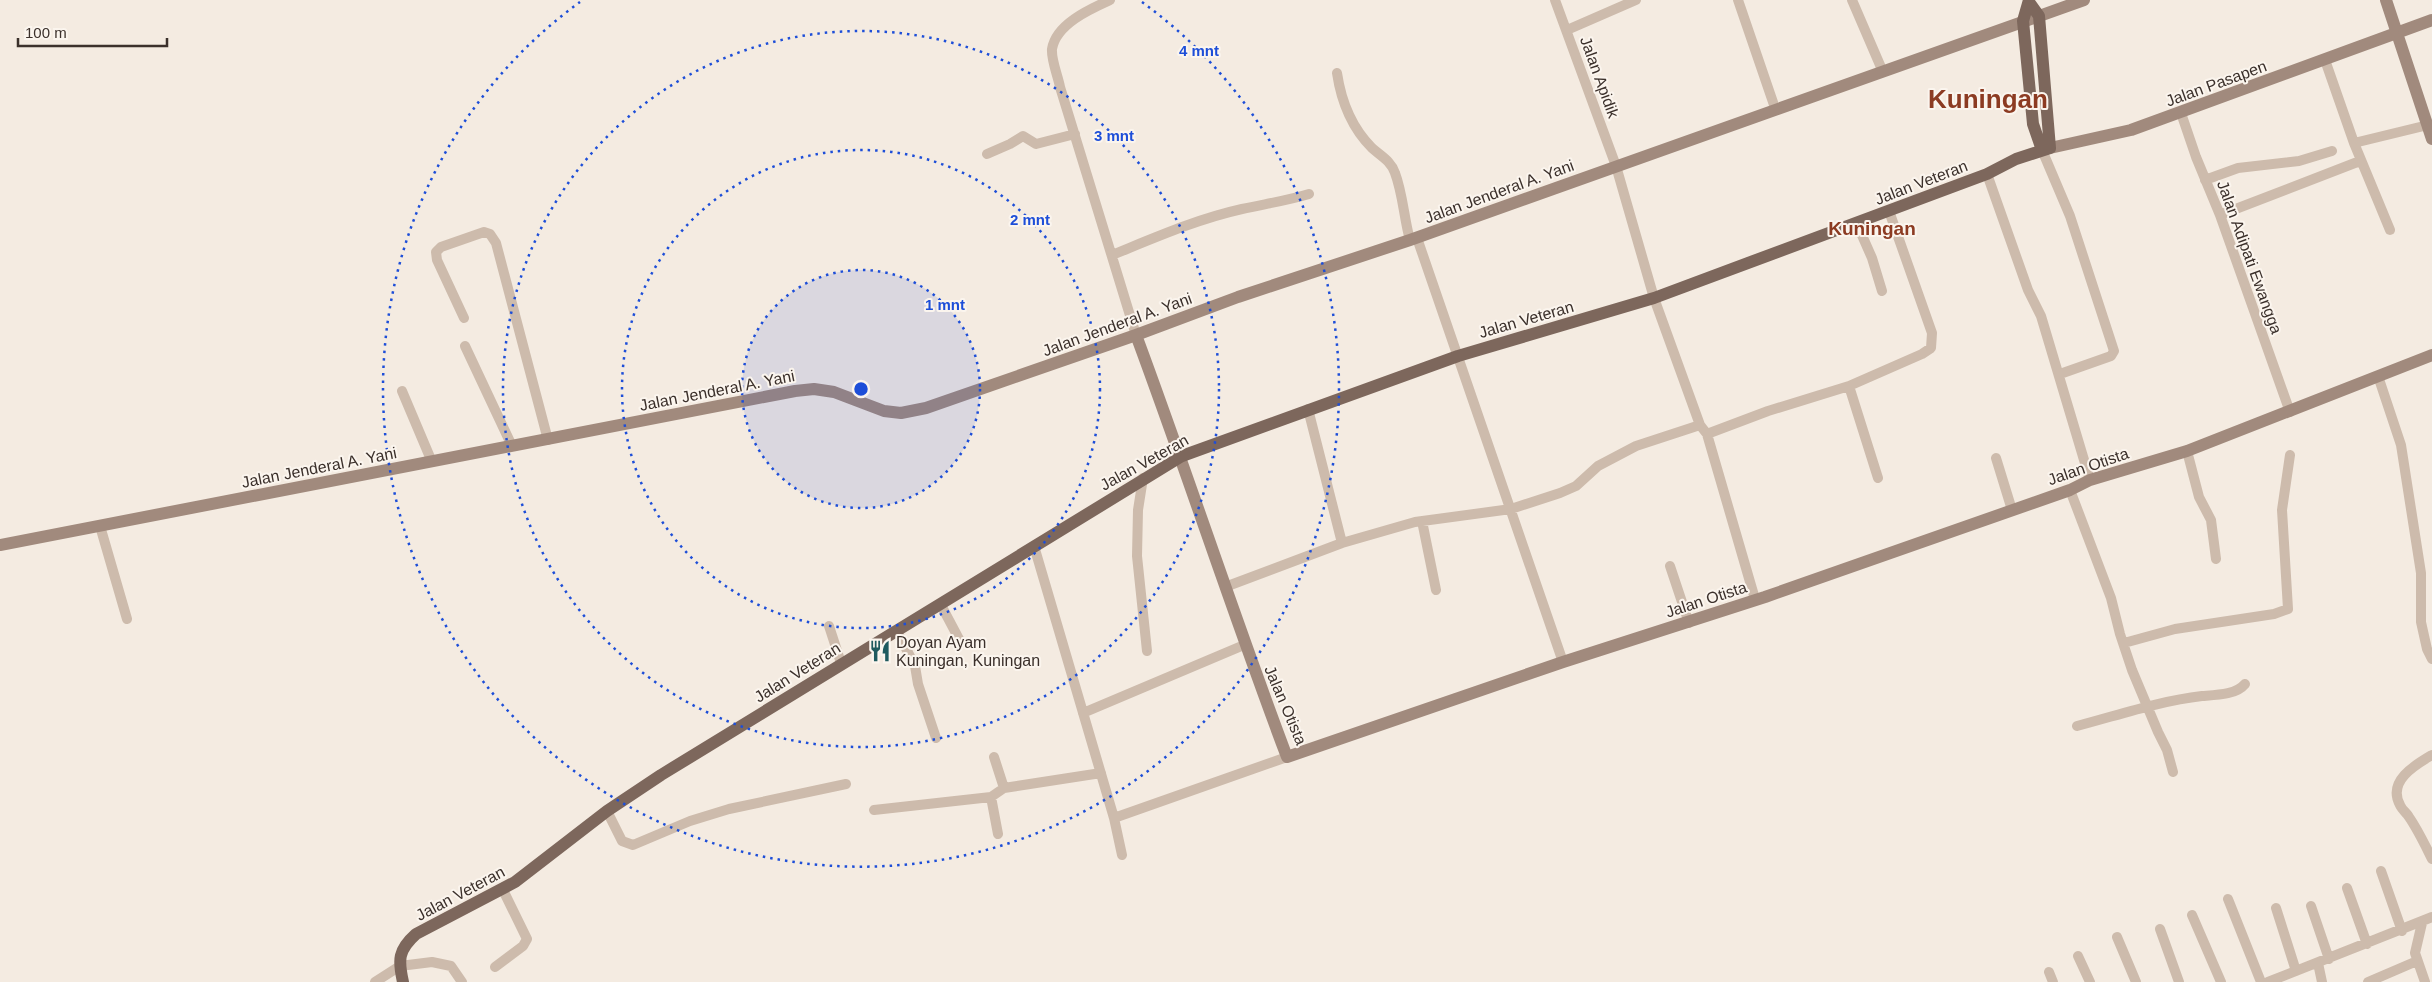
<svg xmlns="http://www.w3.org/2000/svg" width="2432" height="982" viewBox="0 0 2432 982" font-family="Helvetica,sans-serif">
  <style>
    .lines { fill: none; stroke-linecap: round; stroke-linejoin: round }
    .street { stroke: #cdbbac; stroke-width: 10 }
    .secondary { stroke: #a18a7d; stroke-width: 12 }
    .primary { stroke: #7d675c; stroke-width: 12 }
    .ring { fill: none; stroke: #1d4ed8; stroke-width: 2.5; stroke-dasharray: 2.5 5 }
    .labels { text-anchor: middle; stroke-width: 4; stroke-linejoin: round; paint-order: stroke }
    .street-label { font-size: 16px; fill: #3b302b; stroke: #fbf5ee }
    .poi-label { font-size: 16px; fill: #3b302b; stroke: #fbf5ee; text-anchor: start }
    .quarter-label { font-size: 19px; font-weight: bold; fill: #8c3b22; stroke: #fbf5ee }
    .town-label { font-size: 26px; font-weight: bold; fill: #8c3b22; stroke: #fbf5ee }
    .centre { fill: #1d4ed8; stroke: #fbf5ee; stroke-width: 2.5 }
    .ring-label { font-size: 15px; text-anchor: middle; font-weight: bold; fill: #1d4ed8; stroke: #fbf5ee; stroke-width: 4; stroke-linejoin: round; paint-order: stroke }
  </style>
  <rect width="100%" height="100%" fill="#f4ebe1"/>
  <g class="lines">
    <path class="street" d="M1110,0C1090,9 1056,24 1052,49C1051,60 1058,76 1060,87L1136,335
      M1555,0L1616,166L1654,298L1700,425L1707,434L1755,599
      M1738,0L1775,108
      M1852,0L1883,72
      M1567,30L1636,0
      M2325,60L2354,143L2428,125
      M1337,73C1341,100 1352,128 1372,148C1381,156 1391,161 1395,173C1403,194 1404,219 1410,240
      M2181,113L2196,157L2220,215L2290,412
      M2354,143L2390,230
      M2042,150L2070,216L2114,351L2111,356L2060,374
      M987,154L1010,144L1023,136L1036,144L1075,134
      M1987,174L2028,290L2041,316L2090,480
      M2205,180L2238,168L2299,161L2332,151
      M2220,215L2360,161
      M1857,224L1872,258L1882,291
      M1417,238L1563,662
      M1112,255C1154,238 1197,219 1242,209C1264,204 1286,201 1309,194
      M464,318L437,260L436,252L441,247L484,232L490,234L496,243L548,440
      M465,346L512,446
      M2378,376L2401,445L2421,573V622L2427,649L2432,659
      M1849,386L1878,478
      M402,391L432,462
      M1308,409L1342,543
      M1707,434L1768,411L1849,386L1922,354L1931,348L1932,333L1889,211
      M2187,451L2199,497L2211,520L2216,559
      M1996,458L2012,510
      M1143,478L1138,510L1137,556L1147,651
      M2070,490L2111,598L2120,634L2132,670L2158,732L2167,750L2173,772
      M1422,521L1436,590
      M100,526L127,619
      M1034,546L1114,818L1122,855
      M1670,566L1689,623
      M1225,587L1342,543L1415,522L1511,509L1560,493L1576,486L1598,466L1636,446L1700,425
      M941,605L959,639
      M829,626L841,663
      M897,631L915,666L918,684L936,738
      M2124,643L2175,629L2274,614L2288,609L2282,510L2290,455
      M1083,713L1244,645
      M2077,726C2119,715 2159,701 2202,696C2216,695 2236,695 2245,684
      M2432,755C2415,765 2387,781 2400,805C2402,810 2407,813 2409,817C2418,830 2425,845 2432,859
      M994,757L1004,788
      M991,797L998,834
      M874,810L991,797L1004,788L1101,773
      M607,811L622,841L633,845L690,821L729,809L846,784
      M1114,818L1287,757
      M2381,871L2402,931
      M2347,888L2367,944
      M2228,899L2261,982
      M2311,906L2329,959
      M2276,908L2296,971
      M2192,915L2221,982
      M2422,923L2415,953L2425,982
      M2160,929L2179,982
      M2117,937L2136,982
      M2078,956L2090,982
      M2318,963L2322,982
      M495,967L523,946L527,939L503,890
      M2049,972L2053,982
      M375,982L400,966L432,962L451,966L462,982
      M2268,982L2432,917
      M2368,982L2417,961"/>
    <path class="secondary" d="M2386,0L2432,139
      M2050,148L2131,130L2432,20
      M1136,335C1188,475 1234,617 1287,757L1563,662L1765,597L2070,490L2090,480L2187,451L2432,355
      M0,545L795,391L814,389L834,392L884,411L901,413L926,408L1136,335L1238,297L1410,240L2084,0"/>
    <path class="primary" d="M2029,0L2023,21L2033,124L2042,150
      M403,982C398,960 398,950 416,934L515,882L607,811L661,775L1182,456L1458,356L1654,298L1987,174L2016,159L2050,148L2039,16L2029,2"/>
  </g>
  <circle cx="861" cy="389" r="119" fill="#1d4ed8" fill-opacity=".12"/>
  <g class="ring">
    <circle cx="861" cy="389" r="119"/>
    <circle cx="861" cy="389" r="239"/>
    <circle cx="861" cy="389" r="358"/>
    <path d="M1142 2A478 478 0 1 1 580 2"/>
  </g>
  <defs>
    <g id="restaurant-bare" transform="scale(1.725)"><path d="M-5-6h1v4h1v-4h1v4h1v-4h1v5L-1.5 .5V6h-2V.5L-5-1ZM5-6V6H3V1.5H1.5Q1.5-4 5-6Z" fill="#1f5a5e" stroke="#fbf5ee" stroke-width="2.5" paint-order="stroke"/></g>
  </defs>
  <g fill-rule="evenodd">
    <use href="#restaurant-bare" x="880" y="651"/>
  </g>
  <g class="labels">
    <g class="street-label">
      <text transform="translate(1600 77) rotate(70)" y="6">Jalan Apidik</text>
      <text transform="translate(2216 83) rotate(-20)" y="6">Jalan Pasapen</text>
      <text transform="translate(1921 182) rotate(-21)" y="6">Jalan Veteran</text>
      <text transform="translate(1499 191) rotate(-20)" y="6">Jalan Jenderal A. Yani</text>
      <text transform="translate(2250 257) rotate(70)" y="6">Jalan Adipati Ewangga</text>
      <text transform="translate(1526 319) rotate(-16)" y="6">Jalan Veteran</text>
      <text transform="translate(1117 324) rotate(-20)" y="6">Jalan Jenderal A. Yani</text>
      <text transform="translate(717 390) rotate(-11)" y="6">Jalan Jenderal A. Yani</text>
      <text transform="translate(1144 462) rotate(-29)" y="6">Jalan Veteran</text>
      <text transform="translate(2088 466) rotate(-19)" y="6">Jalan Otista</text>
      <text transform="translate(319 467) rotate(-11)" y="6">Jalan Jenderal A. Yani</text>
      <text transform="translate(1706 599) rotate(-18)" y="6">Jalan Otista</text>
      <text transform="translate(797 672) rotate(-32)" y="6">Jalan Veteran</text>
      <text transform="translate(1286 705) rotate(67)" y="6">Jalan Otista</text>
      <text transform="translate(460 893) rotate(-28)" y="6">Jalan Veteran</text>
    </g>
    <g class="poi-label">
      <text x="896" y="648">Doyan Ayam<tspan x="896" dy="18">Kuningan, Kuningan</tspan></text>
    </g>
    <g class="quarter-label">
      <text x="1872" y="235">Kuningan</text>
    </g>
    <g class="town-label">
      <text x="1988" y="108">Kuningan</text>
    </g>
  </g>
  <circle cx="861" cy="389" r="8" class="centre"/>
  <g class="ring-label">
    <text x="1199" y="56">4 mnt</text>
    <text x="1114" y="141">3 mnt</text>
    <text x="1030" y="225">2 mnt</text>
    <text x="945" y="310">1 mnt</text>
  </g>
  <path d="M18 38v8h149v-8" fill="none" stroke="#3b302b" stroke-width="2.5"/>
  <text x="25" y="38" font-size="15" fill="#3b302b" stroke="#fbf5ee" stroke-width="4" paint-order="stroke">100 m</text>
</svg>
